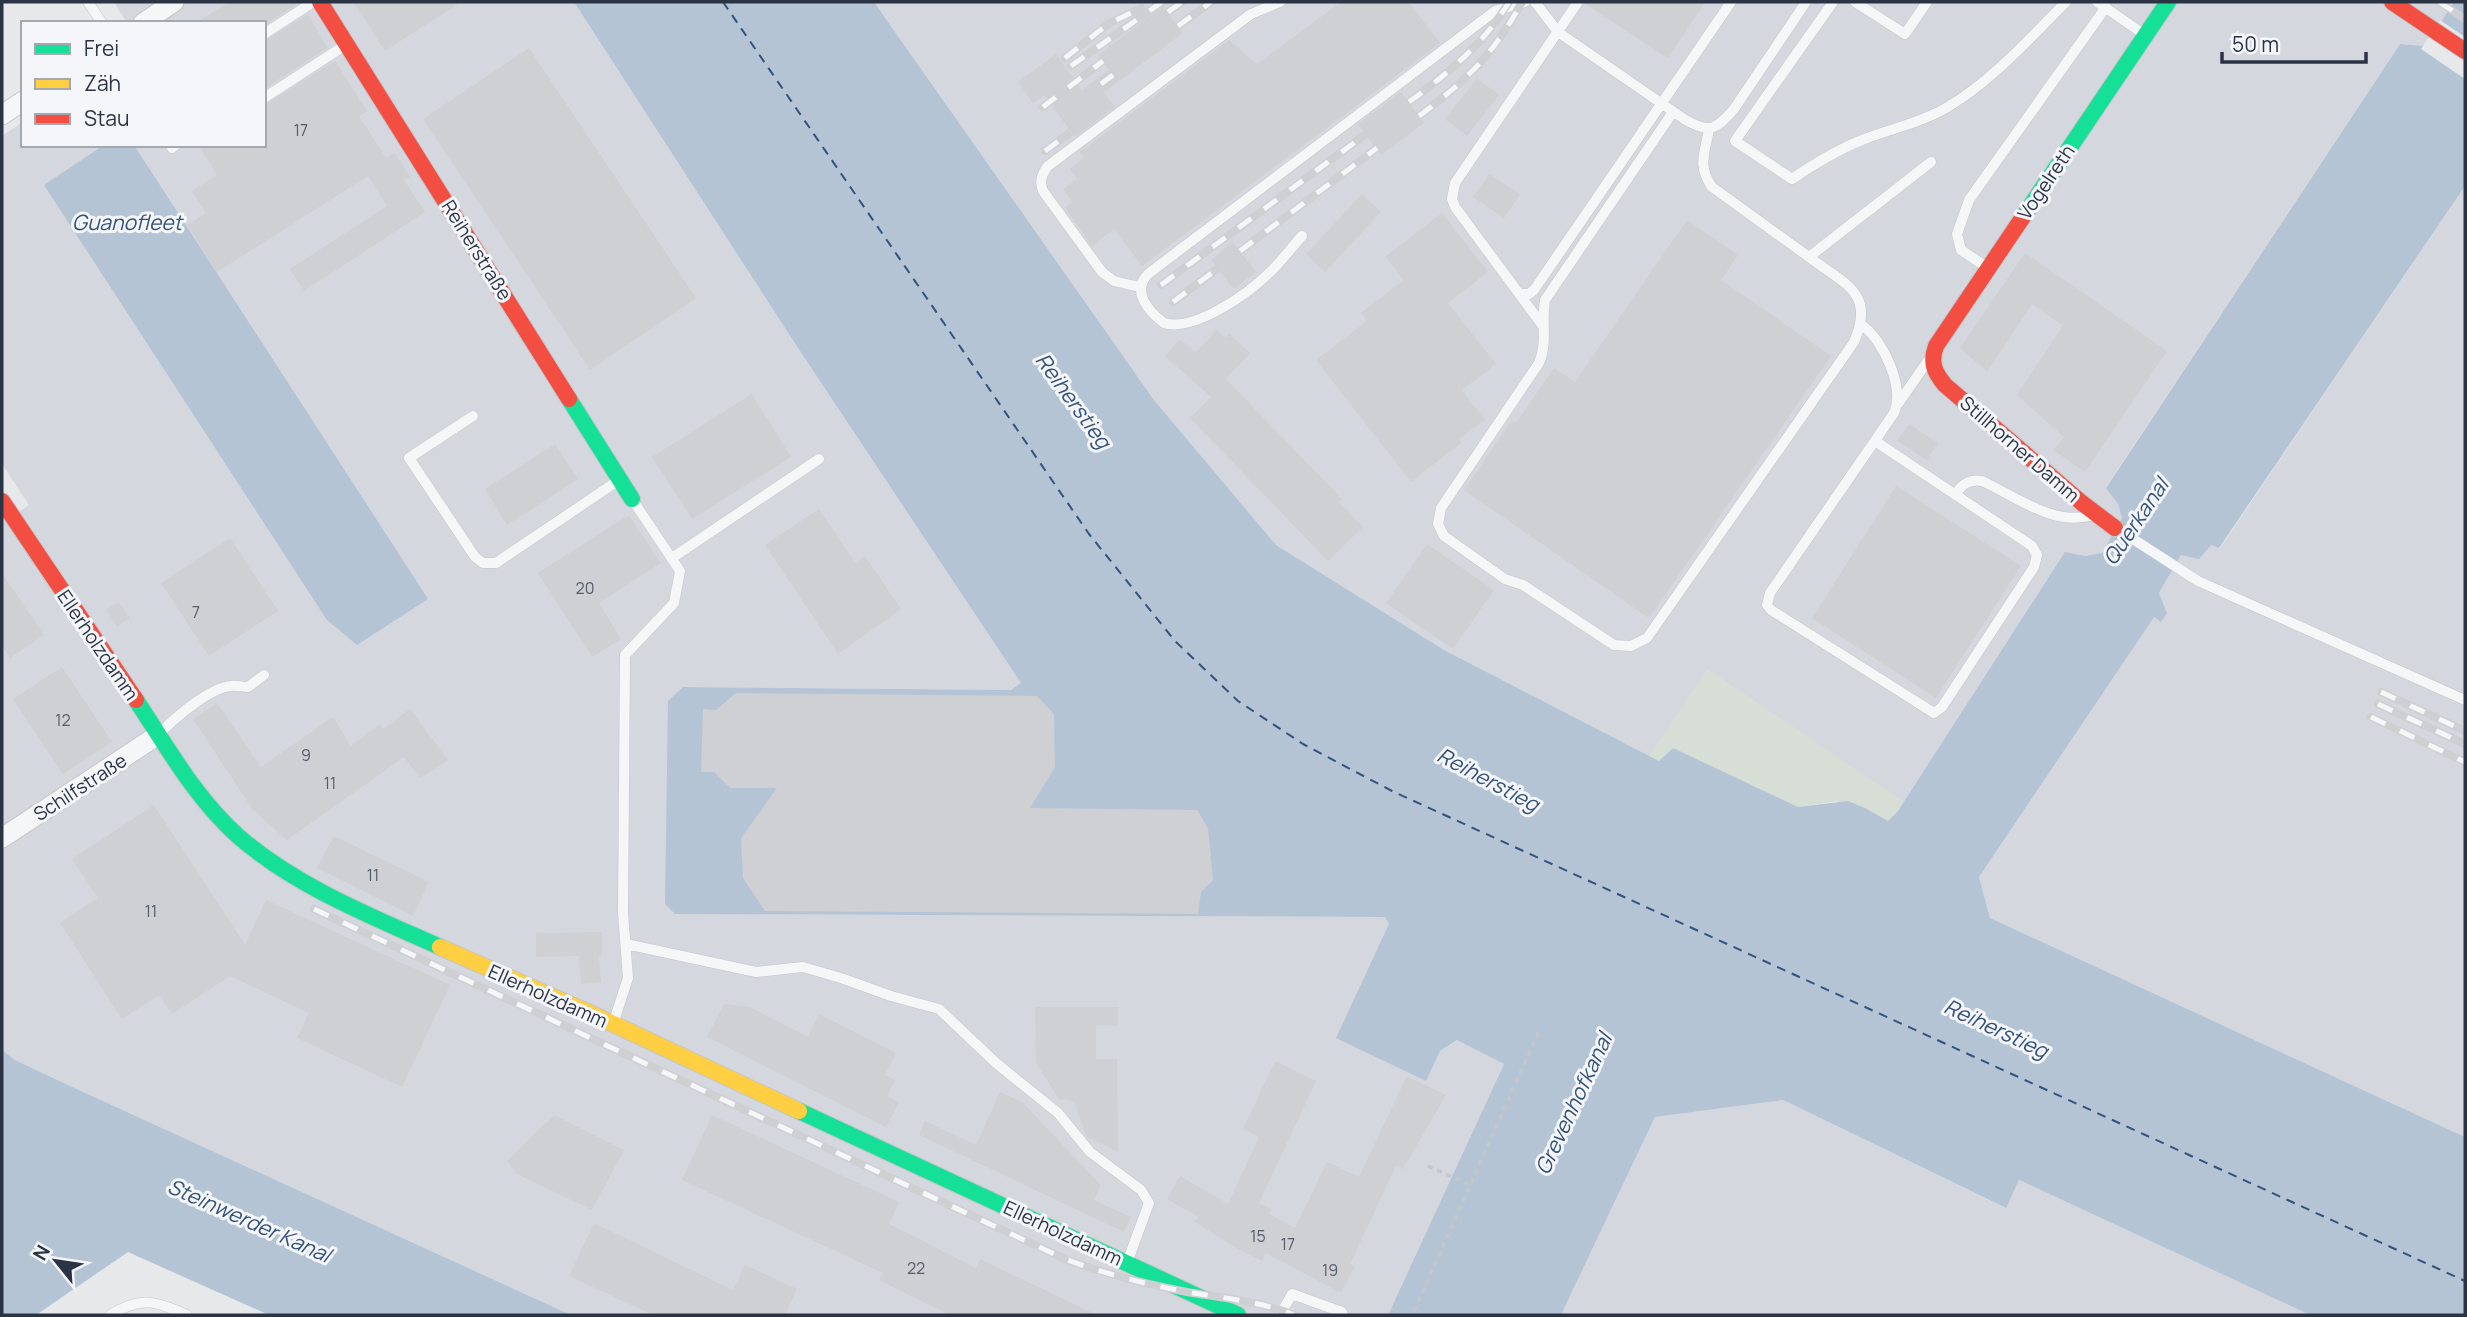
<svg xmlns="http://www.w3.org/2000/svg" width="2467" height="1317" viewBox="0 0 2467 1317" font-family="Manrope,sans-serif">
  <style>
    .built { fill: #d4d7dd }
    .green { fill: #d6ded6 }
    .water { fill: #b4c4d5 }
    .pier { fill: #e6e8ea }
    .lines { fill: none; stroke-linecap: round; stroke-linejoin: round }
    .ferry { stroke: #34527a; stroke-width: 2; stroke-dasharray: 9 7; stroke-linecap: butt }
    .building { fill: #ced0d3 }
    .lane-casing { stroke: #c4c6c8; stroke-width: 11 }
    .street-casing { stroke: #c4c6c8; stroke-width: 21 }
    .fast-casing { stroke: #c4c6c8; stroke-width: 18 }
    .slow-casing { stroke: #c4c6c8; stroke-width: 18 }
    .jam-casing { stroke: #c4c6c8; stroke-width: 18 }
    .path { stroke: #c5c6ca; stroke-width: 3.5; stroke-dasharray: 5 5; stroke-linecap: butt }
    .lane { stroke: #f5f6f7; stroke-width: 10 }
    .street { stroke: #f5f6f7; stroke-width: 19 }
    .fast { stroke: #16e098; stroke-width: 16 }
    .slow { stroke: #ffcf43; stroke-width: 16 }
    .jam { stroke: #f24e42; stroke-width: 16 }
    .rail-casing { stroke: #cecfd2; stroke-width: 8 }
    .rail { stroke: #f4f6f9; stroke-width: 5; stroke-dasharray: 16; stroke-linecap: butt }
    .labels { text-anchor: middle; stroke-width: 6; stroke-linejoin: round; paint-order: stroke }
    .number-label { font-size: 16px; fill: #545c69 }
    .street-label { font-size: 19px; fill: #2b3445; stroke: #f4f6f9 }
    .water-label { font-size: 21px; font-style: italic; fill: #34527a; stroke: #f4f6f9 }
  </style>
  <rect width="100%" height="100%" fill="#e6e8ea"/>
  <path class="built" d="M114,2H574L796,345L1022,683L1011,690L683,687L665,904L675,914L1385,917L1389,924L1425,1080L1440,1051L1458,1040L1504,1064L1388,1315H571L68,1085L15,1060L2,1050V523L29,505L2,464V136L23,122V145H264V23H127Z
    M874,2H2454L2425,46L2400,44L2106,487L2118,504L2123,518L2101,554L2085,556L1898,811L1888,821L1867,809L1836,801L1798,807L1673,748L1659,761L1444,650L1276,545L1154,400Z
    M2465,186V1137L1990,918L1979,877L2154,616L2161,621L2167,613L2159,593L2181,555L2211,545L2220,548Z
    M1783,1100L2005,1208L2019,1180L2310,1315H1561L1655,1117Z"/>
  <path class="green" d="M1707,669L1903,801L1898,811L1888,821L1867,809L1836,801L1798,807L1673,748L1659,761L1649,756Z"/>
  <path class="water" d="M574,2H874L1154,400L1276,545L1444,650L1659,761L1673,748L1798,807L1848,801L1867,809L1888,821L1898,811L2065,552L2085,556L2102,553L2122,518L2118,504L2106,488L2400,44L2425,46L2454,2H2465V186L2219,548L2211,545L2199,559L2181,555L2159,593L2167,613L2161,622L2154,617L1979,877L1990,918L2465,1137V1315H2310L2019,1180L2006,1208L1783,1100L1655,1117L1561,1315H1388L1504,1064L1457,1040L1440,1051L1426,1081L1336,1038L1389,924L1385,917L675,914L665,904L668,701L683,687L1011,690L1021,683L796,345Z
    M104,145H134L428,599L357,645L327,620L44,185Z
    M2,1050L15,1060L68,1085L571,1315H269L128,1252L36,1315H2Z"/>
  <path class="pier" d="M2440,20L2465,37V79L2421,49Z"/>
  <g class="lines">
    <path class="ferry" d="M723,2L1089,534L1175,641L1238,701L1303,744L1392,791L2465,1281"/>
  </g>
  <path class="building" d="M229,2H300L264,25V23H196Z
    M353,2H461L385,51Z
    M1341,2H1409L1440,43L1142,266L1114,229L1092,246L1065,208L1073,202L1063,189L1077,179L1070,169L1084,158L1080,152L1229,40L1257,64Z
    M1585,2H1705L1668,58L1585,4Z
    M1163,6L1183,33L1104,92L1115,107L1075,137L1044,95L1033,103L1018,82L1056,54L1082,90L1109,70L1098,55Z
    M308,14L327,48L264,89V41Z
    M529,48L696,298L590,370L423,119Z
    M335,61L367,111L359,116L386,158L395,153L410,177L404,180L425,212L304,291L290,269L387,206L368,176L217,272L187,225L206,213L192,191L217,175L198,145H264V105Z
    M1477,78L1499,95L1467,136L1445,119Z
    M1401,92L1424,123L1381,155L1358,124Z
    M1489,174L1520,194L1504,218L1473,197Z
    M1362,194L1381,212L1325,272L1306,254Z
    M1442,213L1488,272L1448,303L1496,364L1462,390L1485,420L1459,439L1461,443L1411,482L1316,360L1367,321L1361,313L1404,280L1385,257Z
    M1687,220L1738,255L1721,280L1831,356L1649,618L1464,490L1512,420L1516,423L1554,368L1575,382Z
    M1233,242L1256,272L1234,289L1211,260Z
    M2025,253L2167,351L2085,472L2053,450L2064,437L2017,395L2063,326L2032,304L1987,372L1960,348Z
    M1216,330L1226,338L1229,334L1250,353L1226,379L1342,499L1339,502L1363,527L1328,561L1190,418L1211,397L1165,356L1180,339L1196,353Z
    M752,394L791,457L692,519L652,457Z
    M1909,424L1938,443L1927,460L1897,441Z
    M555,444L578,479L507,525L485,489Z
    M1896,486L2021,566L1936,698L1812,618Z
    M819,509L855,563L865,556L901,609L838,654L765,545Z
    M629,515L661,563L599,603L621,639L592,657L538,573Z
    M230,538L278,611L209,656L161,583Z
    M1427,544L1494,590L1453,649L1386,603Z
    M2,573L44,635L10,658L2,645Z
    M118,602L130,618L117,626L106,610Z
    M62,667L112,742L63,774L13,699Z
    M736,693L1037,696L1054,714L1055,767L1030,808L1197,810L1208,828L1213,880L1201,892L1198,914L765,911L743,878L741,838L777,788H730L714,772H701L703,709L716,710Z
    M217,703L261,767L333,717L351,746L380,724L383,729L410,709L448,760L420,778L404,757L287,840L253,810L193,719Z
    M154,805L245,945L266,900L450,985L402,1087L297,1038L309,1013L230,976L172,1014L159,995L122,1019L60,923L98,898L72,859Z
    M334,836L429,882L413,916L317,868Z
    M602,932V956H599L601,982L581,984L579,956L536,957V933Z
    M724,1004L750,1007L808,1037L819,1014L896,1053L885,1075L895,1080L887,1096L899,1102L886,1127L707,1037Z
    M1035,1007H1118V1026L1096,1025V1059H1117L1118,1152L1086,1136L1074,1101L1059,1099L1036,1063Z
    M1275,1061L1316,1081L1259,1203L1271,1209L1269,1214L1295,1228L1327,1162L1359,1177L1407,1076L1446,1095L1403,1169L1396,1166L1350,1264L1355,1267L1341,1293L1266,1253L1262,1261L1236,1248L1195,1222L1198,1217L1167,1199L1180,1176L1228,1204L1259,1137L1243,1129Z
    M1000,1092L1023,1103L1101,1185L1094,1200L1131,1217L1124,1232L919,1135L925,1121L976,1145Z
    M554,1115L624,1150L592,1210L517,1174L507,1161Z
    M712,1115L899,1202L889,1224L976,1268L980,1259L1097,1315H950L879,1280L883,1273L682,1180Z
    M594,1223L733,1290L745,1265L797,1289L785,1315H653L569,1276Z"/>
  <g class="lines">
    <g class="lane-casing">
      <path id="lane" d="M88,2L102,23
        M1535,2L1558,32L1684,119C1709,134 1716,130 1734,109L1806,2
        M1833,2L1735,141L1792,179C1814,164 1837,150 1862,140C1890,129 1920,123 1946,108C1992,81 2029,39 2066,2
        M1855,2L1905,34L1927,2
        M2097,2L2145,35
        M264,34L313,2
        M264,98L344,46
        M1673,112L1545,300C1541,322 1548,342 1539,363L1441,508L1438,524L1444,536L1505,579L1523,585L1614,645L1631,646L1647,638L1854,342C1876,292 1844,284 1809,257
        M1709,129C1705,153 1697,166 1712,187L1809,257L1931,162
        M171,145L172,148L176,145
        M1302,236C1291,248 1281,262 1269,273C1248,294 1194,332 1164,323C1148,311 1131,291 1148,274L1495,11L1525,2
        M1985,266L1961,250L1957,234L1969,200L2106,7
        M1139,287L1114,281L1102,272L1043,191C1039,181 1042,174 1048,166L1251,14L1280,2
        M1519,294H1529L1534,290L1731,2
        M1862,325C1883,340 1905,387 1894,413L1770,593L1767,605L1771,610L1934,713L1942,707L2034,567L2037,555L2032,546L1875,441
        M1543,326L1455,207L1452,199L1455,183L1578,2
        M1898,404L1927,362
        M473,416L409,458L475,557L483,563H496L616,482
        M1955,495C1962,484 1969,479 1982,481C2017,497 2051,525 2090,516
        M2116,528L2198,581L2465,700
        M672,558L819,459
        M161,732C176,717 209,688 231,686C236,685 243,687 248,687L264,675
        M626,944L756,972L803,967L841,978L891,996L939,1009L996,1063L1058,1113L1090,1152L1141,1190L1149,1203L1128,1260
        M614,1021L628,978L623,913L625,655L674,603L680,571L634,502
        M110,1315C142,1296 155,1301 187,1315
        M1280,1315L1292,1294L1342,1312L1343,1315"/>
    </g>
    <g class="street-casing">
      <path id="street" d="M143,23L174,2
        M2,115L23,101
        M2,838L158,735"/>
    </g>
    <g class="fast-casing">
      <path id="fast" d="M2023,217L2168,2
        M569,399L632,499
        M136,700C167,747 196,799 239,837C297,887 371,916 440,947
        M799,1111L1238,1315"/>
    </g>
    <g class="slow-casing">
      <path id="slow" d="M440,947L592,1014L799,1111"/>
    </g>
    <g class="jam-casing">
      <path id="jam" d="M320,2L569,399
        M2392,2L2465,51
        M2023,217L1936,346C1930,362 1934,372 1945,385L2082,503L2115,528
        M2,501L136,700"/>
    </g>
    <path class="path" d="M1428,1166L1470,1185
      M1414,1311L1539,1031"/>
    <use href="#lane" class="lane"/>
    <use href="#street" class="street"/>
    <use href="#fast" class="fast"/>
    <use href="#slow" class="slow"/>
    <use href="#jam" class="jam"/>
    <g class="rail-casing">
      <path id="rail" d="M2439,2L2465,19
        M1168,12L1182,2
        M1178,26L1211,2
        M1065,58L1108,24L1141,8
        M1071,66L1162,2
        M1101,84L1113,75
        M1409,102C1447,74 1484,44 1509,2
        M1043,107L1103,61
        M1419,116C1467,80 1493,55 1522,2
        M1045,151L1071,132
        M1240,251L1377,148
        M1161,285L1366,134
        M1173,302L1217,269
        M2381,692L2465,731
        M2378,704L2465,744
        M2371,717L2465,762
        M314,909L1065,1259C1105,1274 1145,1284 1187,1292C1223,1298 1259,1301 1294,1315"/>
    </g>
    <use href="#rail" class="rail"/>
  </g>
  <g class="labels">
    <g class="number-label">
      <text x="301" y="136">17</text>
      <text x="585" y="594">20</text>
      <text x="196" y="618">7</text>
      <text x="63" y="726">12</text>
      <text x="306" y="761">9</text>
      <text x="330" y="789">11</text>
      <text x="373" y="881">11</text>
      <text x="151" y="917">11</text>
      <text x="1258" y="1242">15</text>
      <text x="1288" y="1250">17</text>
      <text x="916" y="1274">22</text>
      <text x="1330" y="1276">19</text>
    </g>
    <g class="street-label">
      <text transform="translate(2046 182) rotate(-56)" y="7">Vogelreth</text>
      <text transform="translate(477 250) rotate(58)" y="7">Reiherstraße</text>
      <text transform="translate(2020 449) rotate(41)" y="7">Stillhorner Damm</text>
      <text transform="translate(98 645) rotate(56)" y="7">Ellerholzdamm</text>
      <text transform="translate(80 787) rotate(-33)" y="7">Schilfstraße</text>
      <text transform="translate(548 996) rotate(24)" y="7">Ellerholzdamm</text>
      <text transform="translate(1063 1233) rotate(25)" y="7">Ellerholzdamm</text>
    </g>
    <g class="water-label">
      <text x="127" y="230">Guanofleet</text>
      <text transform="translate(1073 401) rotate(54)" y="7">Reiherstieg</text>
      <text transform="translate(2136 522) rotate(-56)" y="7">Querkanal</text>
      <text transform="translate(1488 780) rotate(28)" y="7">Reiherstieg</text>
      <text transform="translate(1996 1029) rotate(25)" y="7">Reiherstieg</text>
      <text transform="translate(1574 1104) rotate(-65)" y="7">Grevenhofkanal</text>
      <text transform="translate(249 1221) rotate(24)" y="7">Steinwerder Kanal</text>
    </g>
  </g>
  <rect width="2467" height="1317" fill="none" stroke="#2b3445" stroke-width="7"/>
  <rect x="21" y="21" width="245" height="126" fill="#f4f6f9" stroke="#a4a8b1" stroke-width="2"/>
  <rect x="35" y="44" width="35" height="10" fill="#16e098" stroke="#a4a8b1" stroke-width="2"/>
  <text x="84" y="56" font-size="21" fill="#2b3445">Frei</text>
  <rect x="35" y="79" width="35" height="10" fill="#ffcf43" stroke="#a4a8b1" stroke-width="2"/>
  <text x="84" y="91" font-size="21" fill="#2b3445">Zäh</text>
  <rect x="35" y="114" width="35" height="10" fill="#f24e42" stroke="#a4a8b1" stroke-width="2"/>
  <text x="84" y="126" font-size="21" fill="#2b3445">Stau</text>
  <g transform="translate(56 1261) rotate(300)" stroke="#f4f6f9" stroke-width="5" paint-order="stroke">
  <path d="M0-5L12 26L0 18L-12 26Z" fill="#2b3445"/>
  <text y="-10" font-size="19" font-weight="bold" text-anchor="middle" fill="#2b3445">N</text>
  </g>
  <path d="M2222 52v10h144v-10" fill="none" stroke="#2b3445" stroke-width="3.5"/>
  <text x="2232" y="52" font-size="21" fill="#2b3445" stroke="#f4f6f9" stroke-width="5" paint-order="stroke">50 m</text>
</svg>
